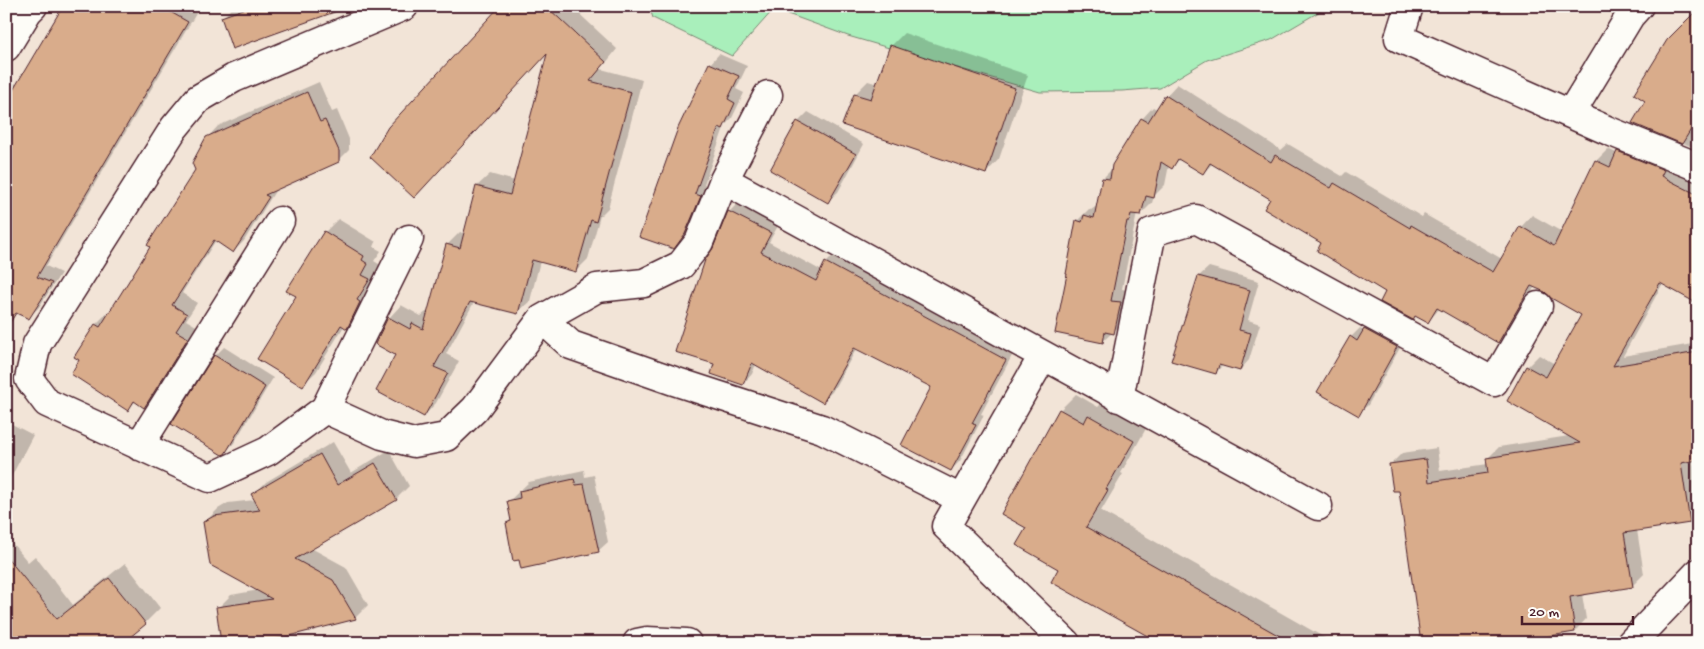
<svg xmlns="http://www.w3.org/2000/svg" width="1704" height="649" viewBox="0 0 1704 649" font-family="'Gochi Hand',sans-serif">
  <style>
    .green { fill: #a9efbb; stroke: #7a8773 }
    .shadow { fill: #0003 }
    .building { fill: #d9ac8b; stroke: #4a1f2b }
    .lines { fill: none; stroke-linecap: round; stroke-linejoin: round }
    .street-casing { stroke: #4a1f2b; stroke-width: 31 }
    .street { stroke: #fdfcf7; stroke-width: 28 }
  </style>
  <rect width="100%" height="100%" fill="#f2e4d7"/>
  <filter id="ink" filterUnits="userSpaceOnUse"><feTurbulence type="fractalNoise" baseFrequency=".02" numOctaves="2"/><feDisplacementMap in="SourceGraphic" scale="10" xChannelSelector="R" yChannelSelector="G"/><feConvolveMatrix kernelMatrix="1 2 1 2 8 2 1 2 1" color-interpolation-filters="sRGB"/></filter>
  <g filter="url(#ink)">
    <path class="green" d="M649,6H1329L1271,40L1207,60L1160,88L1122,91L1040,92L848,36L774,9L732,56L653,18Z"/>
    <path class="shadow" d="M80,6H188L197,12L46,266L61,273L39,307L29,317L16,311L6,321V88L12,82L18,85Z
      M237,6H303L222,18L232,8Z
      M502,6H571L617,49L601,69L642,80L608,208L600,216L588,259L576,271L540,261L530,301L517,313L474,302L446,354L459,361L436,403L424,416L397,354L389,318L401,305L421,316L426,312L428,313L447,245L460,232L465,234L477,186L490,174L515,181L549,51Z
      M1698,11V149L1634,123Z
      M904,33L1028,75L999,159L986,173L844,124L855,94L868,81L878,84L891,46Z
      M719,54L747,66L736,89L744,93L732,118L725,125L704,184L709,187L695,223L673,248L710,64Z
      M319,82L332,112L337,110L349,139V150L338,161L277,188L244,241L233,252L216,240L182,293L197,303L186,320L198,327L155,395L144,406L136,401L128,409L75,356L96,324L107,313L109,315L197,170L207,138L218,126Z
      M1177,84L1281,150L1288,144L1342,176L1346,172L1422,217L1424,214L1502,259L1521,227L1532,215L1562,232L1596,161L1608,149L1618,154L1630,140L1698,168V302L1663,283L1623,356L1698,343V459L1693,460L1698,489V513L1689,522L1637,530L1644,574L1632,586L1582,594L1586,619L1575,631L1400,490L1390,465L1402,453L1437,448L1440,471L1488,464L1487,459L1499,447L1569,436L1527,367L1539,355L1555,364L1583,315L1546,291L1535,286L1510,330L1498,341L1440,308L1428,322L1323,243L1272,199L1213,163L1203,173L1180,159L1172,167L1169,165L1165,185L1154,196L1152,203L1141,214L1137,213L1122,289L1132,291L1125,321L1102,342L1077,221L1089,209L1091,210L1098,205L1103,178L1113,168L1142,119L1153,107L1157,109L1166,96Z
      M808,112L864,144L838,192L828,201L798,122Z
      M739,202L779,224L769,242L822,271L826,263L835,254L1015,350L981,414L984,415L960,461L951,470L932,387L857,348L832,392L822,401L756,364L752,374L743,384L716,363L714,249L729,212Z
      M338,219L376,242L374,247L381,251L374,261L382,266L369,286L373,289L360,314L347,327L344,326L316,372L302,385L298,296L325,232Z
      M1209,267L1259,281L1248,320L1260,324L1249,360L1240,370L1223,365L1216,372L1173,360L1199,276Z
      M1375,320L1406,337L1368,405L1358,414L1351,337L1360,328L1364,330Z
      M224,347L273,378L234,443L224,453L215,356Z
      M1076,394L1098,407L1105,400L1148,425L1121,473L1123,474L1101,511L1334,643H1162L1060,569L1027,527L1060,410Z
      M6,421L33,435L6,487Z
      M333,442L351,473L389,450L409,486L396,499L311,548L346,567L368,605L355,618L218,608L231,595L259,590L204,523L218,509L228,503L255,500L253,495L266,482Z
      M584,470L585,477L594,475L608,542L598,551L507,523L512,518L509,501L529,482Z
      M6,536L28,562L35,556L73,605L125,563L160,608L145,623L6,643Z"/>
    <path class="building" d="M63,6H160L188,22L37,277L52,283L29,319L16,313L6,329V102Z
      M252,6H339L340,10L232,49L221,17Z
      M500,6H546L606,62L590,81L631,92L596,222L591,220L576,272L532,260L518,314L470,302L434,367L448,373L424,417L376,391L395,355L375,344L388,317L410,329L412,323L423,329L446,244L460,248L476,186L510,195L547,54L414,198L370,157L388,127Z
      M1698,9V118L1682,144L1632,123L1645,101L1634,94L1667,40Z
      M890,45L1015,88L986,174L842,125L854,94L871,99Z
      M709,63L739,76L728,99L735,103L723,129L719,127L695,194L701,196L685,234L674,249L639,237L678,128Z
      M307,92L320,122L325,120L339,151V162L265,195L269,197L233,253L214,240L172,305L187,314L176,331L188,338L144,408L134,401L128,411L71,374L79,360L74,357L95,324L100,327L150,247L147,245L195,170L192,163L206,137Z
      M1165,95L1271,162L1275,155L1331,188L1334,183L1410,228L1411,225L1493,272L1520,226L1554,246L1595,160L1610,167L1617,151L1664,170L1661,176L1698,195V304L1660,283L1613,366L1698,352V460L1681,463L1690,523L1624,533L1633,587L1570,597L1575,632L1507,643H1421L1399,491H1393L1389,464L1426,459L1429,482L1488,473L1486,458L1580,443L1507,401L1526,366L1546,377L1581,315L1551,298L1545,292L1531,286L1498,343L1437,308L1428,323L1415,316L1413,320L1380,302L1385,292L1317,251L1321,243L1264,209L1270,199L1210,163L1203,174L1178,159L1172,169L1161,162L1154,198L1146,196L1141,215L1131,214L1129,221H1127L1111,301L1121,302L1114,334L1105,332L1103,343L1055,333L1067,274H1066L1076,220L1082,222L1084,215L1094,218L1102,178L1110,179L1112,165L1141,118L1148,122Z
      M797,121L856,154L828,203L770,170Z
      M728,211L771,233L761,252L816,281L825,262L1006,360L972,423L976,425L951,471L901,445L931,387L854,348L823,403L752,363L743,385L711,374L714,364L675,352L705,260L713,248Z
      M324,231L364,256L362,260L368,264L362,275L370,279L357,300L360,302L347,329L341,325L303,387L257,359L296,296L286,291Z
      M1198,276L1250,290L1239,330L1251,333L1240,371L1219,365L1216,374L1171,361Z
      M1364,329L1397,347L1359,416L1317,392L1350,336L1357,341Z
      M214,355L265,387L225,454L222,455L171,424Z
      M1059,409L1084,423L1088,415L1134,441L1106,489L1108,490L1086,527L1292,643H1160L1051,582L1058,569L1016,545L1026,528L1001,514Z
      M320,454L337,485L375,463L397,500L295,559L333,580L356,619L262,643H221L216,607L272,599L210,565L203,522L214,516L260,510L251,494Z
      M574,479L576,485L584,484L599,552L521,569L519,560L513,561L506,523L511,521L507,501L520,498L519,491Z
      M6,556L57,619L109,578L146,624L123,643H6Z"/>
    <g class="lines">
      <g class="street-casing">
        <path id="street" d="M404,6L234,78L198,99L174,128L37,344L29,379L47,403L210,478L268,451L325,409L382,435L414,443L446,437L475,409L542,319L597,288L644,283L681,265L699,242L724,180L768,95
          M1409,6L1399,38L1609,131L1698,167
          M6,47L28,11L33,6
          M1571,113L1630,16L1639,6
          M724,180L1318,506
          M542,319L571,345L674,381L822,429L961,499
          M1043,356L946,526L1066,643
          M1119,398L1152,232L1196,219L1494,382L1538,306
          M325,409L409,239
          M139,446L280,221
          M637,643L647,641L687,643
          M1631,643L1698,573"/>
      </g>
      <use href="#street" class="street"/>
    </g>
  </g>
  <rect width="1704" height="649" fill="none" stroke="#fdfcf7" stroke-width="25"/>
  <rect x="12" y="12" width="1679" height="624" fill="none" stroke="#4a1f2b" stroke-width="2" filter="url(#ink)"/>
  <path d="M1522 616v8h111v-8" fill="none" stroke="#4a1f2b" stroke-width="2.5"/>
  <text x="1529" y="616" font-size="15" fill="#4a1f2b" stroke="#fdfcf7" stroke-width="4" paint-order="stroke">20 m</text>
</svg>
